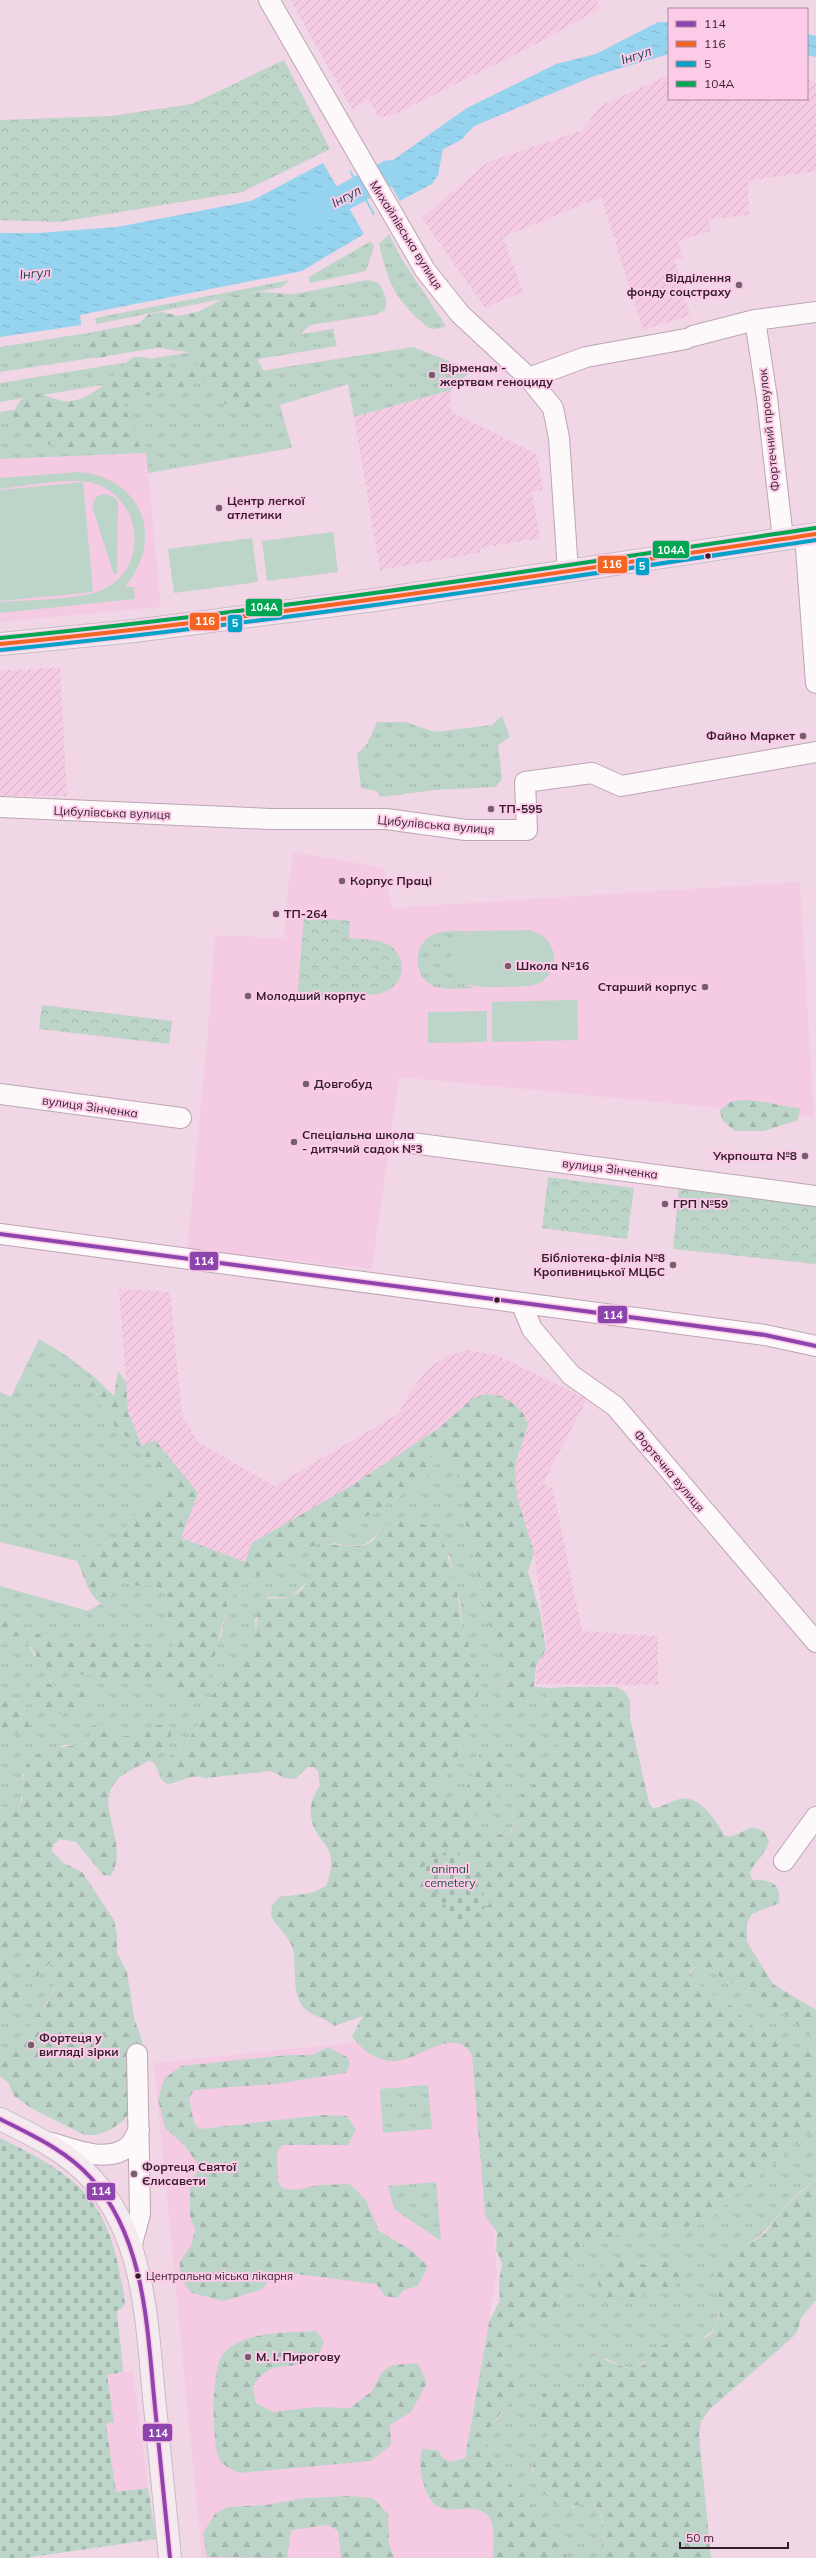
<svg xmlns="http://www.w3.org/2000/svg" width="816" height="2558" viewBox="0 0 816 2558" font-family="Mulish,sans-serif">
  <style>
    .built { fill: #f5cbe4 }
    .industrial { fill: url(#industrial-furrows) }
    .grass { fill: url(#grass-tufts); fill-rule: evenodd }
    .forest { fill: url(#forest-firs) }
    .cemetery { fill: url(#cemetery-stones) }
    .park { fill: url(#park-crowns) }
    .garden { fill: #bdd4c9 }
    .water { fill: url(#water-ripples) }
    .pier { fill: #f1d6e6 }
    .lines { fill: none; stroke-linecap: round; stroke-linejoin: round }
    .river { stroke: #95d3ef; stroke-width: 26 }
    .minor-casing { stroke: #bca6b3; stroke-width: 22 }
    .major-casing { stroke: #cabbc4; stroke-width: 24 }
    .minor { stroke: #fdf9fb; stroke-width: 20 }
    .major { stroke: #f4eaf0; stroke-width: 22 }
    .bus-1-casing { stroke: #fccbe8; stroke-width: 7 }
    .bus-2-casing { stroke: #fccbe8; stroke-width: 7 }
    .bus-3-casing { stroke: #fccbe8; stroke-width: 7 }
    .bus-4-casing { stroke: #fccbe8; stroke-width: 7 }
    .bus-1 { stroke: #8e44ad; stroke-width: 4 }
    .bus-2 { stroke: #f26522; stroke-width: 4 }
    .bus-3 { stroke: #03a2c6; stroke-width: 4 }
    .bus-4 { stroke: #00a651; stroke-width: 4 }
    .poi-dot { fill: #775e6d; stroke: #fccbe8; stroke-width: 1.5 }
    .bus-dot { fill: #351e2c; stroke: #fccbe8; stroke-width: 1.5 }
    .labels { text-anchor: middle; stroke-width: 4; stroke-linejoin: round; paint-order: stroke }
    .bus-label { font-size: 11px; fill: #351e2c; stroke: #fccbe8; text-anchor: start }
    .street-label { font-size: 12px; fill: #351e2c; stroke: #fccbe8 }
    .poi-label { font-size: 12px; font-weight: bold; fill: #351e2c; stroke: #fccbe8; text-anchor: start }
    .park-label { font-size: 12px; fill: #185b3f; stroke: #fccbe8 }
    .water-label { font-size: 13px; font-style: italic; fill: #1a4654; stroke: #fccbe8 }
    .line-badge { stroke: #fccbe8; stroke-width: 1.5 }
    .badge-label { font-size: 11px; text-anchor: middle; font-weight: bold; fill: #fff }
  </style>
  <defs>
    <pattern id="industrial-furrows" width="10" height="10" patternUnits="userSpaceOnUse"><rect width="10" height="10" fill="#f5cbe4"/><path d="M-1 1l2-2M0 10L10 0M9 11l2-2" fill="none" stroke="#d3aec4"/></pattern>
    <pattern id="grass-tufts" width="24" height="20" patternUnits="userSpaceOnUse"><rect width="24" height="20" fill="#bdd4c9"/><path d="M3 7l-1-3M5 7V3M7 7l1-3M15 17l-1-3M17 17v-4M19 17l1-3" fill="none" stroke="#a3b6ad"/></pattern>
    <pattern id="forest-firs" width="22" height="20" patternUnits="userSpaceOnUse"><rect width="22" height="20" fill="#bdd4c9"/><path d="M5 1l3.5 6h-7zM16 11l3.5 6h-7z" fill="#a3b6ad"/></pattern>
    <pattern id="cemetery-stones" width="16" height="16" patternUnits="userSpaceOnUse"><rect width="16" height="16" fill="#bdd4c9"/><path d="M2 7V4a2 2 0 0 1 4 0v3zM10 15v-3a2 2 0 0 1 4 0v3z" fill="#a3b6ad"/></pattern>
    <pattern id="park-crowns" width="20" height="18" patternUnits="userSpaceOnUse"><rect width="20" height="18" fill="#bdd4c9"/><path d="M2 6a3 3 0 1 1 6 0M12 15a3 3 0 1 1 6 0" fill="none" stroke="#a3b6ad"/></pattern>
    <pattern id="water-ripples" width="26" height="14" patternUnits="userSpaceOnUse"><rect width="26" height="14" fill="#95d3ef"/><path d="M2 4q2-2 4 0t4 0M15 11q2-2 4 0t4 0" fill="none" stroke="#81b5cd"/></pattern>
  </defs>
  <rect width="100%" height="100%" fill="#f1d6e6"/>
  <path class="built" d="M146,453L161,607L0,622V459Z
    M294,852L384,868L392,908L800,882L814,1117L399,1077L372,1269L187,1250L207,1041L215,935L284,938L288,887Z
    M478,2030L497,2273L465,2458L510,2558H202L154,2063Z
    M133,2371L148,2488L116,2492L106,2423L114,2422L107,2374Z"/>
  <path class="industrial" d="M290,0H596L600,8L544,40L389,117L378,116L368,99L352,109Z
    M669,75V99H807V80L816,82V171L748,181L749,215L709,219L710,231L678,241L683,258L675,260L690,316L643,330L601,197L503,237L523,292L500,301L486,309L422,218L488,162L583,130L600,106Z
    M451,390V412L537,454L543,490L532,492L540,538L481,548L479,553L380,570L354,417Z
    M60,667L67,796H0V671Z
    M119,1289L170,1292L182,1415L198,1442L274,1486L398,1414L412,1389L431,1366L447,1356L468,1350L497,1355L587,1399L543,1483L553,1489L582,1631L658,1636V1685L536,1684L537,1666L547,1649L534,1553L517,1496L515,1464L528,1425L523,1413L513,1403L473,1398L439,1428L349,1487L245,1562L181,1538L198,1493L142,1446L128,1412Z"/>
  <path class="grass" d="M389,234L401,258L446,326C443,327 437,329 434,329C426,328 420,320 414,315C392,294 386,274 379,244Z
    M371,241L374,247L366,271L310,283L309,277Z
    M290,280L282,287L96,324L95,318Z
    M368,280L379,283C384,292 388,299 385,310L375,315L0,372V347L88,333Z
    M333,329L337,346L0,402V383Z
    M413,347L472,370L451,390L354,417L348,384L280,405L292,448L148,473L146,453L0,459V412Z
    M502,716L510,737L498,745L502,779L496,787L435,790L381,797L376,791L361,788L357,754L367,744L377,722H406L434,732L492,725Z
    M475,931L466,934L467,985L475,988C462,988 445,991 433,986C413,976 412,946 432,935C444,929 462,932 475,931Z
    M39,1339L67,1356L93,1376L88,1385L116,1428L138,1446L166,1486L133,1518L118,1538L94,1548L77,1561L0,1542V1392L11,1397Z
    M436,1447L451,1462L457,1473L463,1512L493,1641C500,1649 505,1665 505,1675C506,1692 494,1712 526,1706L534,1687L550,1688L546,1693L551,1712L548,1725L554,1735L559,1752L548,1774L534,1755L517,1751L538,1780C530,1786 515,1798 513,1810C512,1818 515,1824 510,1832C497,1837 477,1835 470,1821L475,1813L479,1755C473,1773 470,1791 454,1803L439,1796C440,1775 464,1749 471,1727C476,1710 477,1692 479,1675L467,1662L469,1645L462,1625L461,1607L449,1555L382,1526C367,1550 358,1547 333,1543L308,1570V1581L291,1597H267L255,1620L256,1632L246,1654L232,1674L217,1688L203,1710L202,1718L185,1745L165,1760L161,1779L155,1764L150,1761L163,1750L140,1730L132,1737L124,1736L76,1745H63L23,1774C21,1786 23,1798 18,1808L0,1807V1727L13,1732L25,1717C11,1707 22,1695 0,1686V1641L17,1636L28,1643L34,1656L162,1682L186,1697L221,1636L228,1602L241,1585L364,1518L423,1482L431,1454L430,1451ZM40,1679L56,1687L88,1689L84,1704L64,1713L27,1693Z
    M117,1579L137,1586H153L164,1591L169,1600L167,1624L177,1638L169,1650L159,1653L148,1651L135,1642L66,1643L36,1633L16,1619H0V1586L88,1611L100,1604L108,1607L112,1584Z
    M14,1948C23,1948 30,1948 35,1956L23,1969L46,1968L50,1963L58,1969C57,1999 33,2017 21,2044L0,2051V2013L10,2009L20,2000L21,1989L11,1982L7,1972L12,1965Z
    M696,1967L707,1969L784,2013L806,2033L816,2038V2055L796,2048L750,2025L736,2009L692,1981L688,1974Z
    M428,2085L432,2129L383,2133L380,2089Z
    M816,2126V2180C809,2185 802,2189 796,2195C774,2214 770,2236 740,2247L715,2328L700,2341L675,2342L635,2369L621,2366L605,2358L585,2383L584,2392L577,2396L563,2392L536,2407C545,2430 560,2441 534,2458L532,2471L545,2497L573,2507L583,2502H591C607,2513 604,2541 605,2558H568L531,2504L502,2476L484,2441L488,2429L502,2414L508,2369L502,2365C501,2352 515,2322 526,2317C539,2322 545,2324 554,2313L580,2248L586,2242L641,2230L695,2226L706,2223L732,2197L774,2164ZM666,2257L661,2293L650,2288C635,2301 623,2303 605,2297L631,2259L645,2265Z
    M436,2182L441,2241L394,2209L388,2186Z"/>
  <path class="forest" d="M262,292L314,296L322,303L320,316L285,348L267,351L257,358L264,372L276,383C275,387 274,392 272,395C263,405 241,412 229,406C216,399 218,388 202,382L124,401C126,422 138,424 143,442L137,448L100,447L65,450L25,436L13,413L20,401L31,392C44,394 52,399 63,401C82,405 104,385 116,373C121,369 128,359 135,357C154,353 186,384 200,360L195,352C176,352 155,345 136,347C118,348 106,363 88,356L83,347L84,337L98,331L137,325L149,314L162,312L179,316L198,312L226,297Z
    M742,1100C762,1100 780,1106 800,1108L798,1120L764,1131H735L722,1120L720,1110L730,1102Z
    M118,1371L126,1382L128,1412L142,1446L155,1440L198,1493L181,1538L245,1562L252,1543L349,1487L439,1428L473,1398L486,1394L501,1396L513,1403L523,1413L528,1425L515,1464L517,1496L534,1553L528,1572L540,1612L546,1650L536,1666L534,1687L526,1707C494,1712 506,1693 505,1676C505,1665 500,1649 493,1641L463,1512L457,1473L451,1462L436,1447L430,1451L435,1464L423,1482L364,1518L241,1585L228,1602L211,1671L205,1688L196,1700L186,1697L161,1682L148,1680L99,1678L50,1668L42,1665L28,1643L17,1636L0,1641V1619H16L36,1633L66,1643L135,1642L148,1651L159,1653L169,1650L177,1638L167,1624L169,1600L164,1591L153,1586H137L117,1579L112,1584L110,1605L108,1607C89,1601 85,1577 77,1561L94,1548L118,1538L133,1518L166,1486L138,1446L116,1428L88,1385L93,1376L114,1396Z
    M403,1520L427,1525L441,1535L456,1582L462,1625L469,1645L467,1662L479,1675C480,1698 473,1726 463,1747C456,1762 440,1778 440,1796L454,1803C473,1788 470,1765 484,1748L495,1749L504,1756C505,1776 500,1792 489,1809L475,1813L470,1821C477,1835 497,1837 511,1832C515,1824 512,1818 513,1810C515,1798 530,1787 538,1780L517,1751L531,1731L540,1745L534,1755L548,1774L559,1752L554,1735L548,1725L551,1712L546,1693L550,1688L567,1687H617L624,1691L630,1700V1718L649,1803L653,1808C663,1807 670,1801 680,1799C701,1795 716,1822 725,1836H733L752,1827L763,1831L769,1840C766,1856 756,1858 750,1873L752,1880C771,1880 781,1882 779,1903L752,1914L747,1923V1942L773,1984L816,2010V2038L806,2033L784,2013L707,1969L696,1967L690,1970L688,1974L692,1981L736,2009L750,2025L796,2048L816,2055V2126L774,2164L732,2197L706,2223L696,2226L641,2230L586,2242L580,2248L554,2313C545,2324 539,2322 526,2317C515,2322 501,2352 502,2364L519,2375L522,2382C514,2404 491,2418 484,2441L502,2476L531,2504L568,2558H493C493,2546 496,2526 488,2516C469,2496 436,2529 424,2485C420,2473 419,2462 422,2449L438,2450L442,2457L450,2462L465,2458L489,2322L500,2300L499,2282L502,2263L496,2250L497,2233L485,2215L472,2055C456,2027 424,2055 402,2060C382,2065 363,2052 352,2036L363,2016L334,2026C324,2016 306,2016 300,2002C291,1985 298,1960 291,1944C287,1934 276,1926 271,1916L272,1906L279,1897L312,1893L326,1886C330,1876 333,1865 330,1853C328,1847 322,1841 318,1835C308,1819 308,1801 320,1786L318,1771L314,1767H308L295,1779L285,1778L271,1771L205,1778C190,1773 181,1783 167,1784L161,1779L165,1760L185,1745L202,1718L203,1710L217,1688L232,1674L246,1654L256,1632L258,1604L263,1600C269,1597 274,1599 281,1598C310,1596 307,1576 311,1555C333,1533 358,1556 373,1540C377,1536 379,1530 382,1526Z
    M40,1679L56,1687L88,1689L92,1695C79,1718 41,1719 26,1699L32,1682Z
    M0,1686L12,1692L20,1713L30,1721V1732L18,1734L0,1727Z
    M104,1724L120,1730L124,1736H132C144,1727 153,1725 168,1724L172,1731C165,1767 126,1762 112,1787C98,1810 129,1845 111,1876L103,1875L76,1842L60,1839L54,1844L51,1850L62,1862L82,1872L114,1920L117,1935V1953L127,1972L134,2018L142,2040L143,2062L132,2107L124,2120L112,2129L96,2135H85L31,2108L14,2096L8,2082L0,2076V2051L21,2044L36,2015L45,2007L54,1990L58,1969L50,1963L34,1979L26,1976L23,1969L35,1956C29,1948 23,1948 14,1948L12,1965L7,1972L11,1982L21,1989L20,2000L10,2010L0,2013V1807L18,1808L22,1800L20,1790L28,1760L44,1750L88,1743L92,1726Z
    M328,2047L347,2057L350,2064L346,2073L274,2084L194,2090L189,2098L194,2123L200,2129L323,2115L347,2116L356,2130L348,2145H282L277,2152L278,2181L282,2188L294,2190L320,2185L350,2184L366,2200L379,2231L411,2250L428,2266L418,2286L404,2290L397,2298L385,2296L376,2284L296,2274L274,2275L261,2290L223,2301L192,2293L180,2279V2261L191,2246L195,2230L190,2216V2188L199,2166L185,2146L165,2128L158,2099L164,2079L181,2066L289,2055H312Z
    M816,2180V2300L801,2318L798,2330L793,2337L709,2410L701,2422L699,2434L711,2558H605C604,2542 607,2517 595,2505C585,2494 561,2526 539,2486C533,2475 532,2470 534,2458C560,2441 545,2430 536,2407L544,2393L563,2392L577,2396L584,2392L585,2383L579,2374L583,2363L593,2356C605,2358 626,2371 636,2368C647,2366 650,2354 658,2348C679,2332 711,2358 720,2313C723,2299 710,2279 717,2265C729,2245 747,2249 764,2234C769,2230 772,2223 777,2217C788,2202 801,2191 816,2180Z
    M616,2257L631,2259L645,2265L666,2257L681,2265L683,2274L672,2290L661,2293L650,2288C646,2291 642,2297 637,2299C613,2309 597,2297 596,2272L605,2263Z
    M316,2331L324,2341C313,2385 275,2347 253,2387L256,2403L273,2412L314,2407L350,2408L372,2391L382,2372L392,2365L418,2363L427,2383L411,2412L390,2425L391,2445L371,2461L239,2473C231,2469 221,2465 218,2456C212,2439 211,2368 223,2354C245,2330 286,2333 316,2331Z
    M350,2496L373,2498L388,2514L389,2543L394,2558H341L338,2531L328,2525L291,2530L287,2558L207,2557L203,2533L215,2514L227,2507L266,2505L305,2498Z"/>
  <path class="cemetery" d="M455,1846L490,1904L458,1926L421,1868Z
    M0,2138C88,2181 111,2204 125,2303L123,2307L117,2311L123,2372L107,2375L114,2422L106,2424L116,2492L148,2488L156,2539L24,2558H0Z"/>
  <path class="park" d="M284,60L330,149L242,192L60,222L0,220V120L111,116L192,104Z
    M304,917L350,921L349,938C361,939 374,939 385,943C408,952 407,984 384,992C373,997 357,993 345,993L344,1003L297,999Z
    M42,1005L172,1021L169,1044L39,1029Z
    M548,1177L634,1188L627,1239L542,1228Z
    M679,1189L816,1204V1264L673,1249Z"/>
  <path class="garden" d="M79,472C143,478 165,539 125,587H134L135,599L0,613V602C26,600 81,600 102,590C150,569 143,497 93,483C72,477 24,486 0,489V478Z
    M83,482L93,592L0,601V490Z
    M103,494L114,497L118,502L117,573L114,575L92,506L97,496Z
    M333,532L338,572L267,581L262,541Z
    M252,538L258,582L174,593L168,549Z
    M529,930C541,933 549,939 553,951C555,956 554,963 552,968C545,990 520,986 502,987C478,988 441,987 453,950C456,940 465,935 475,931Z
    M577,1000L578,1040L492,1042V1002Z
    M487,1011V1042L428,1043V1012Z"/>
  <path class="water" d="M658,22H669V54L594,76L474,126L461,140L443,149L438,175L432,184L373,215L349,171L383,167L467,108L556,64L596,54Z
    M807,34L816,36V57L807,55Z
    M323,163L364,234L302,271L80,315L81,325L0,337V233H38L117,227L251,201Z"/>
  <path class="pier" d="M380,166L401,203L376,216L350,169Z"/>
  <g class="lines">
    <path class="river" d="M313,214L389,173"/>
    <g class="minor-casing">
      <path id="minor" d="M269,0L425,270L460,314L529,378L553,408L559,438L568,571
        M755,320L767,398L783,539
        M693,336L755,320L816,312
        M529,378L586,357L686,339
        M805,535L816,683
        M0,807L270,819H386L466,830H527L525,782L592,773L621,786L816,752
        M0,1094L181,1118
        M404,1142L816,1196
        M0,1234L765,1335L816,1346
        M522,1305L532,1329L571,1375L615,1406L816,1642
        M784,1861L816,1817
        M52,2143C74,2150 109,2164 129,2146C133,2142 136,2135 139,2130
        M131,2247L140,2214L137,2054"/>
    </g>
    <g class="major-casing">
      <path id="major" d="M0,644L134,631L374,600L816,534
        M0,2119C33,2135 66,2151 91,2178C147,2237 147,2331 155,2407C160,2457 165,2508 170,2558"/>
    </g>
    <use href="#minor" class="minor"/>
    <use href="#major" class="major"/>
    <g class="bus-1-casing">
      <path id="bus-1" d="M0,1234L765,1335L816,1346
        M0,2119C32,2135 67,2151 91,2178C146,2240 147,2329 155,2407C160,2457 165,2508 170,2558"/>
    </g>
    <g class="bus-2-casing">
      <path id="bus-2" d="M0,644C273,617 544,575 816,534"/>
    </g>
    <g class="bus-3-casing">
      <path id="bus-3" d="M1,650C274,623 545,581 816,540"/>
    </g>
    <g class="bus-4-casing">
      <path id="bus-4" d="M0,638C273,611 544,569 815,528"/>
    </g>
    <use href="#bus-1" class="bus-1"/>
    <use href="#bus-2" class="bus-2"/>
    <use href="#bus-3" class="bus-3"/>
    <use href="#bus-4" class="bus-4"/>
  </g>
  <g class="poi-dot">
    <circle cx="739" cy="285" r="4"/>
    <circle cx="432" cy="375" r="4"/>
    <circle cx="219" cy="508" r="4"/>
    <circle cx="803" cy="736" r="4"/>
    <circle cx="491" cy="809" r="4"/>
    <circle cx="342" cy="881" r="4"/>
    <circle cx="276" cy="914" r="4"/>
    <circle cx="508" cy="966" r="4"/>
    <circle cx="705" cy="987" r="4"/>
    <circle cx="248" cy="996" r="4"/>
    <circle cx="306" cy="1084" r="4"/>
    <circle cx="294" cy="1142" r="4"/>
    <circle cx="805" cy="1156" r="4"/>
    <circle cx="665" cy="1204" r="4"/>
    <circle cx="673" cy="1265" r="4"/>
    <circle cx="31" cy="2045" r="4"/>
    <circle cx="134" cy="2174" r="4"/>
    <circle cx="248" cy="2357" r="4"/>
  </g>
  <g class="bus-dot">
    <circle cx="708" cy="556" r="3.5"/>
    <circle cx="497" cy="1300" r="3.5"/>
    <circle cx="138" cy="2276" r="3.5"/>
  </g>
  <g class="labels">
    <g class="bus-label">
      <text x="146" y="2280">Центральна міська лікарня</text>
    </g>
    <g class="street-label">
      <text transform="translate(406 235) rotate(58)" y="4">Михайлівська вулиця</text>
      <text transform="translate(769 430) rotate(-96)" y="4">Фортечний провулок</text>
      <text transform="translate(112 813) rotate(2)" y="4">Цибулівська вулиця</text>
      <text transform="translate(436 825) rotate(5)" y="4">Цибулівська вулиця</text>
      <text transform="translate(90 1107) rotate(8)" y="4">вулиця Зінченка</text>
      <text transform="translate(610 1169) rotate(7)" y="4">вулиця Зінченка</text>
      <text transform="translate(669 1471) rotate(50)" y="4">Фортечна вулиця</text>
    </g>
    <g class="poi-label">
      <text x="731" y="282" text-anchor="end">Відділення<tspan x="731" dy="14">фонду соцстраху</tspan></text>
      <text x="440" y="372">Вірменам -<tspan x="440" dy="14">жертвам геноциду</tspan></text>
      <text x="227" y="505">Центр легкої<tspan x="227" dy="14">атлетики</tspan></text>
      <text x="795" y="740" text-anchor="end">Файно Маркет</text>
      <text x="499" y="813">ТП-595</text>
      <text x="350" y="885">Корпус Праці</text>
      <text x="284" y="918">ТП-264</text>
      <text x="516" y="970">Школа №16</text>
      <text x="697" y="991" text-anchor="end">Старший корпус</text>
      <text x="256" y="1000">Молодший корпус</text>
      <text x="314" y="1088">Довгобуд</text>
      <text x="302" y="1139">Спеціальна школа<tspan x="302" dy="14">- дитячий садок №3</tspan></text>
      <text x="797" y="1160" text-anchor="end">Укрпошта №8</text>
      <text x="673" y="1208">ГРП №59</text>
      <text x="665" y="1262" text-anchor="end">Бібліотека-філія №8<tspan x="665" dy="14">Кропивницької МЦБС</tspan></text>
      <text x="39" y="2042">Фортеця у<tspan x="39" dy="14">вигляді зірки</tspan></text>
      <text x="142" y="2171">Фортеця Святої<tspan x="142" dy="14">Єлисавети</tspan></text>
      <text x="256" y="2361">М. І. Пирогову</text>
    </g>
    <g class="park-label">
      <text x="450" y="1873">animal<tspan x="450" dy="14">cemetery</tspan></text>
    </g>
    <g class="water-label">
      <text transform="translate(636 55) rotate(-18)" y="5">Інгул</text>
      <text transform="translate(346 196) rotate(-28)" y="5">Інгул</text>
      <text transform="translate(35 273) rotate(-5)" y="5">Інгул</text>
    </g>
  </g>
  <g class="line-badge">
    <rect x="652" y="540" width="38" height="19" rx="4" fill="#00a651"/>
    <rect x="597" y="555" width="31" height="19" rx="4" fill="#f26522"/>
    <rect x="635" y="557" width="15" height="19" rx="4" fill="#03a2c6"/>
    <rect x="245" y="598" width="38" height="19" rx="4" fill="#00a651"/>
    <rect x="189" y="612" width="31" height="19" rx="4" fill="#f26522"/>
    <rect x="227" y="614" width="16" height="19" rx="4" fill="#03a2c6"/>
    <rect x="189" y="1251" width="30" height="20" rx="4" fill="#8e44ad"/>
    <rect x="597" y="1305" width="31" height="19" rx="4" fill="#8e44ad"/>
    <rect x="86" y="2182" width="30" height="19" rx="4" fill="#8e44ad"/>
    <rect x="142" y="2423" width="31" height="19" rx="4" fill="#8e44ad"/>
  </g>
  <g class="badge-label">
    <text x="671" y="554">104А</text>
    <text x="612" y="568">116</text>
    <text x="642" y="570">5</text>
    <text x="264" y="611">104А</text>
    <text x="205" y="625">116</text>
    <text x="235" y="627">5</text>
    <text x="204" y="1265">114</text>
    <text x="613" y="1319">114</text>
    <text x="101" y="2195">114</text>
    <text x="158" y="2437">114</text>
  </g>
  <rect x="668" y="8" width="140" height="92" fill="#fccbe8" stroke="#ac869d"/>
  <rect x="676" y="21" width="20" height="6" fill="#8e44ad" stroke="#ac869d"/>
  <text x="704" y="28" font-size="12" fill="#351e2c">114</text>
  <rect x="676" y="41" width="20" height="6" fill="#f26522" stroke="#ac869d"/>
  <text x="704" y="48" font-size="12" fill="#351e2c">116</text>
  <rect x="676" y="61" width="20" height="6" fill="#03a2c6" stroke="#ac869d"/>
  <text x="704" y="68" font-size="12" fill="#351e2c">5</text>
  <rect x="676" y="81" width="20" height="6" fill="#00a651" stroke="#ac869d"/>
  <text x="704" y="88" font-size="12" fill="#351e2c">104А</text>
  <path d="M680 2542v6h108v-6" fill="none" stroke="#351e2c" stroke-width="2"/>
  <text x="686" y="2542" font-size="12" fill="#351e2c" stroke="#fccbe8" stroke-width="3" paint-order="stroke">50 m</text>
</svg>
